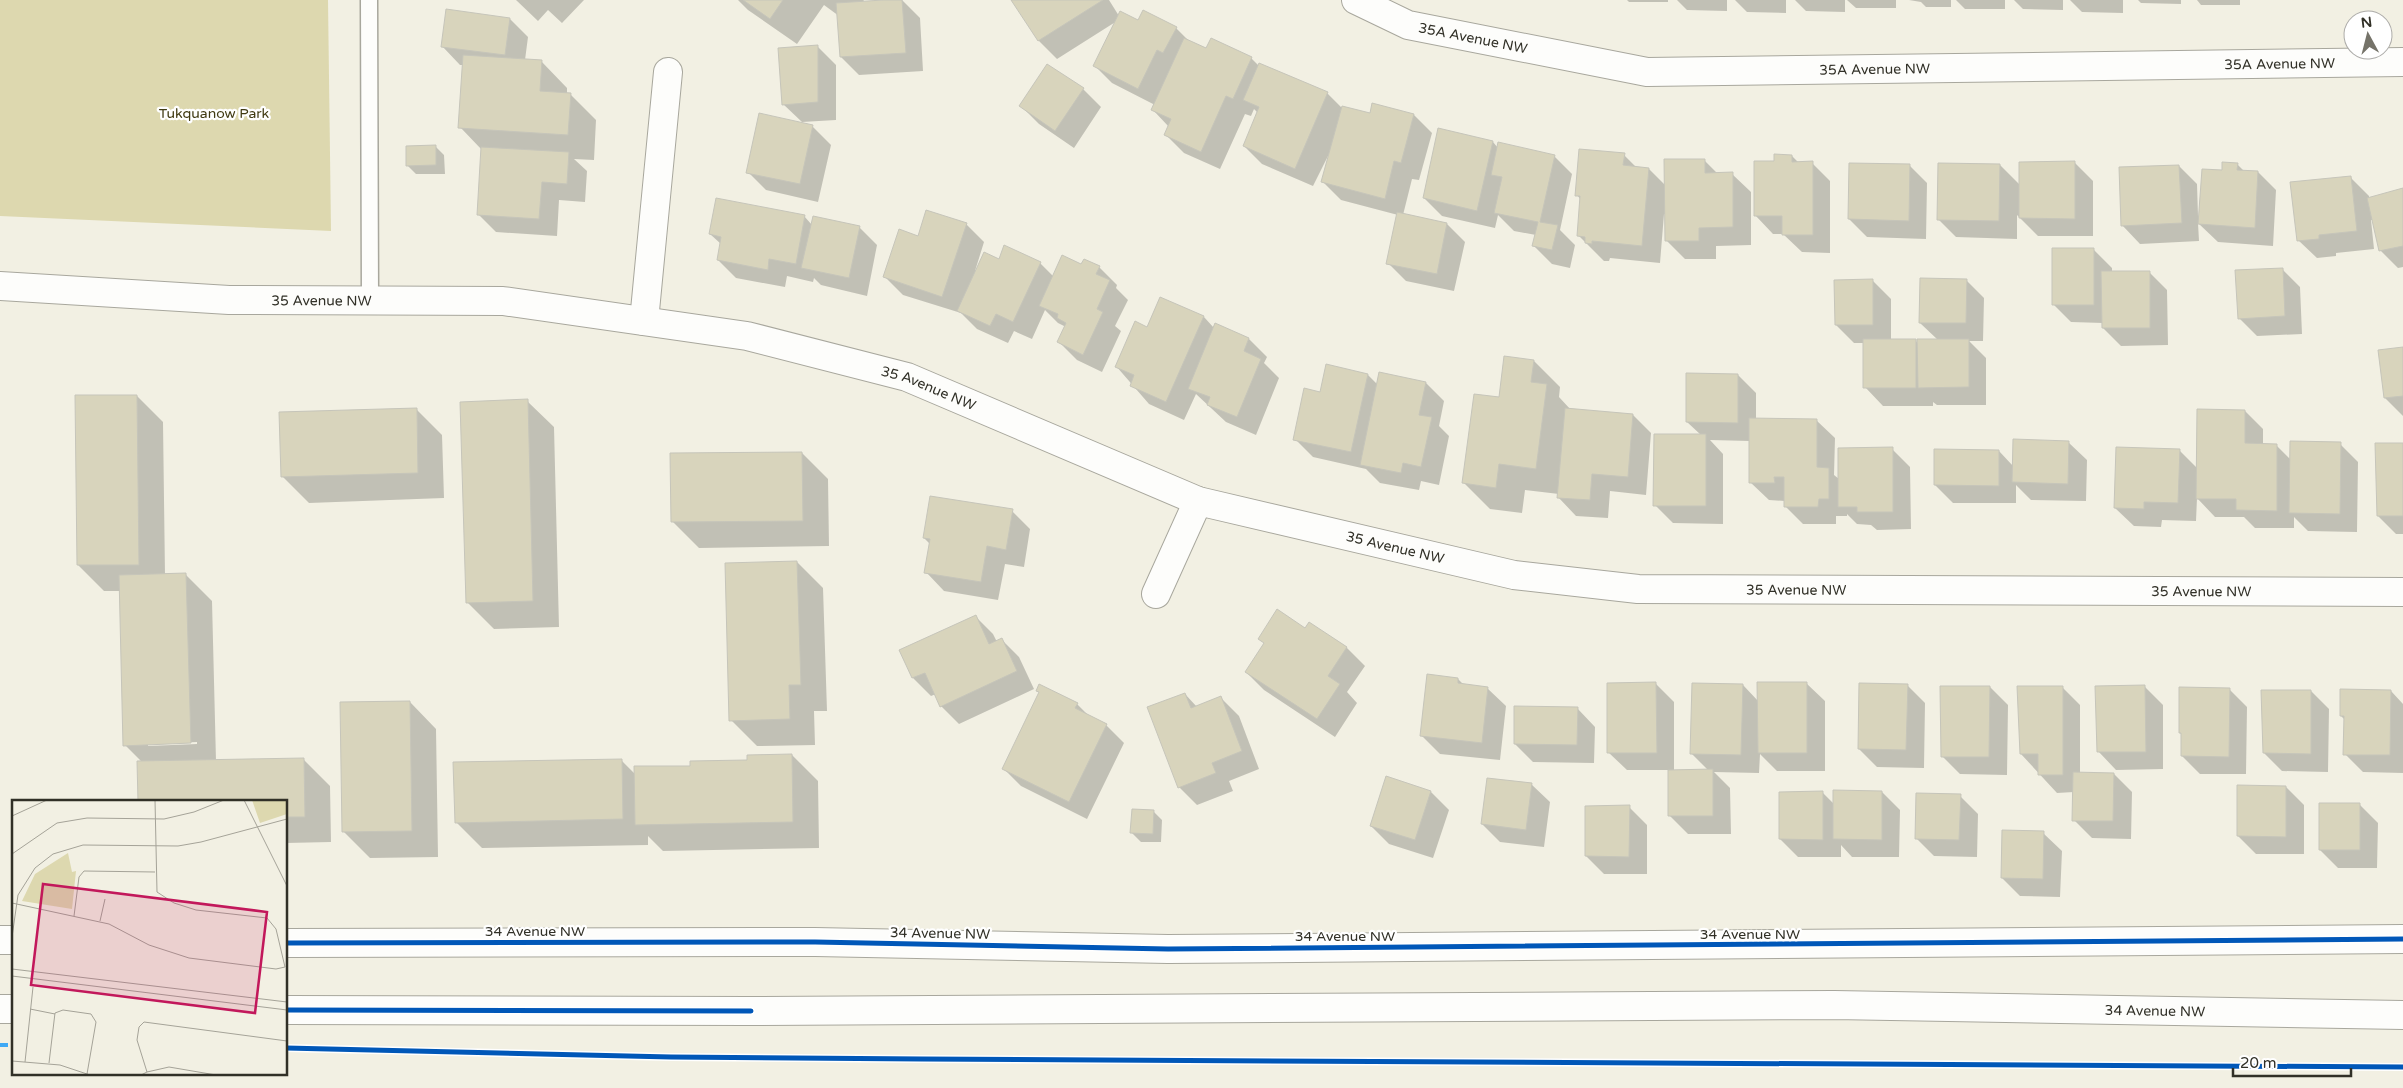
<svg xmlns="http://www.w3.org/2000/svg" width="2403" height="1088" viewBox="0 0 2403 1088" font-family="'Varela Round',sans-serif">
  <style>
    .green { fill: #ddd8af }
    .shadow { fill: #0003; fill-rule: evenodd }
    .building { fill: #d8d4bc; stroke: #c6c5ba }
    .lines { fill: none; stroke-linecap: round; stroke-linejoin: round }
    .service-casing { stroke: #a8a79d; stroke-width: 19 }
    .minor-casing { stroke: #a8a79d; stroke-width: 30 }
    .secondary-casing { stroke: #a8a79d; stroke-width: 30 }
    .service { stroke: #fdfdfb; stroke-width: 16 }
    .minor { stroke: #fdfdfb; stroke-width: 28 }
    .secondary { stroke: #fdfdfb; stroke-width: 28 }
    .quiet { stroke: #3fa9f5; stroke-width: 4; stroke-dasharray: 8 4; stroke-linecap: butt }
    .cycleway-casing { stroke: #fff; stroke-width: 8 }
    .cycleway { stroke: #0057b8; stroke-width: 5 }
    .labels { text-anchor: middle; stroke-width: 4.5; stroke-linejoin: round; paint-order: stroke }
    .street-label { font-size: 14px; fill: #313027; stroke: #fff }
    .park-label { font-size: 14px; fill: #403a12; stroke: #fff }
    .inset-road { fill: none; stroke: #a5a398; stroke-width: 1 }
    .view { fill: #c2185b; fill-opacity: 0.15; stroke: #c2185b; stroke-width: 2.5 }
    .inset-edge { fill: none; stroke: #313027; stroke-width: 2.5 }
  </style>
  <rect width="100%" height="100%" fill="#f2f0e3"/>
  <path class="green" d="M0,0H328L331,231L0,216Z"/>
  <path class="shadow" d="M516,0H584L562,23L548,10L538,21Z
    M738,0H864L862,3L902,0L920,18L923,71L859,75L841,57L839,16L824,5L797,44L748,10Z
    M1013,0H1109L1119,16L1139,22L1176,28L1190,42L1207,50L1251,58L1259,66L1328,94L1341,107L1371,115H1414L1432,133L1419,180L1412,179L1403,215L1447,224L1465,242L1454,291L1406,281L1388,263L1398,215L1341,200L1323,182L1332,148L1313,186L1262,164L1244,146L1258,113L1254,109L1251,116L1245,114L1220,169L1184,153L1166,135L1169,127L1153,110L1155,105L1112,83L1094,65L1117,21L1057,59L1039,41Z
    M1627,0H1668V2H1629Z
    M1677,0H1727V11L1687,10Z
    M1735,0H1786V13L1747,12Z
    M1795,0H1845V12L1806,11Z
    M1847,0H1896V8H1856Z
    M1909,0H1951V7H1926L1921,2Z
    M1956,0H2005V9H1965Z
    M2014,0H2063V10L2023,9Z
    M2070,0H2123V13L2082,12Z
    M2138,0H2181V4L2141,3Z
    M2197,0H2240V5H2201Z
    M510,19L528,37L525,60L541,61L567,88V94H570L596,120L594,160L574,159L587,171L585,202L559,200L557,236L496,232L478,214L482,150L460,127L464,65H460L442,46Z
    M818,47L836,65V120L802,122L783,104L779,49Z
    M1048,66L1083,89L1101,107L1074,148L1039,124L1021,106Z
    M760,115L813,127L831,145L818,202L766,190L748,172Z
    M1493,142L1498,148L1554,156L1572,174L1560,230L1575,245L1570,268L1552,264L1534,246L1536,235L1514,231L1498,215L1495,228L1442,216L1424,198Z
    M435,146L444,155L445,174H416L407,165Z
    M1624,155L1637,168L1649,169L1666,186L1704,160L1718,174H1732L1751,192V245L1716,246V259H1685L1667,241L1666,214H1664L1660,263L1610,258L1609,261H1604L1578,235L1581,200L1577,195Z
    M1792,156L1799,163H1812L1830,181V253L1802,252L1783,234H1773L1755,215L1775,162Z
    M2075,163L2093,181V236H2038L2017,215V239L1956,237L1938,219L2000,165L2020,185Z
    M2237,164L2244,171L2258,172L2276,190L2273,246L2218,242L2198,223L2199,241L2140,244L2122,225L2179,166L2197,184L2198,216H2200L2223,171Z
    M1909,165L1927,183L1926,239L1867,237L1849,219Z
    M2350,177L2369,196V199L2403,190V267L2398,268L2380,250L2373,220H2371L2374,249L2336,253V256L2317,258L2298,240Z
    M804,216L812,225L859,227L877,245L867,296L821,285L814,278L813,282L787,276L785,287L736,278L718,260L721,244L710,234Z
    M966,224L984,242L975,271L999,260L1040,263L1054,277L1082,265L1099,267L1117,285L1116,288L1128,300L1115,326L1121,331L1102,372L1077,360L1059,342L1066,327L1058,323L1045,310L1032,339L1014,331L1008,343L977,329L961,313L903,295L885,277L918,237Z
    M2094,250L2112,268V272H2149L2167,290L2168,345L2121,346L2103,328V323L2071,322L2053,304Z
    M2282,269L2300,287L2302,334L2257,336L2239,318Z
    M1966,280L1984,298L1983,341H1969L1986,358V405H1937L1933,402V406H1883L1865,387V343H1854L1836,325L1873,281L1891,299V341H1916L1918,344L1938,340L1920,323Z
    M1160,298L1204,317L1214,328L1249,339L1267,357L1264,363L1279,378L1256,435L1226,422L1196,394L1184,420L1149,404L1116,366L1147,328Z
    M2403,348V416L2385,398Z
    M1534,361L1560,387L1559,397L1571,410L1633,415L1651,433L1646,495L1610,491L1608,518L1576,516L1558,497L1559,494L1525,490L1522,513L1490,509L1464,483L1500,399Z
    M1368,375L1378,385L1426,383L1444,401L1439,426L1449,436L1439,485L1421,481L1419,490L1380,483L1366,469L1313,457L1295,439L1321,394Z
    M1738,375L1756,393V420H1816L1835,438L1834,475L1839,479L1892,449L1910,467L1911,529L1877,530L1871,525L1857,524L1847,514V516H1836V524H1803L1785,506V501L1769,500L1750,482V441L1710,440L1723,454V524L1673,523L1655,505L1701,435L1687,422Z
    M137,396L163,422L165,575H186L212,601L216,761L304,760L330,786L331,842L286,843V802L142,762L125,745L121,591H104L78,565ZM197,742V744L148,746V744Z
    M527,401L554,427L559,627L494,629L467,602Z
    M416,409L442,435L444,498L309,503L282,476Z
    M2245,411L2263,429V445H2276L2291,460L2340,444L2358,462L2357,532L2308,531L2294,517V528H2255L2244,517H2215L2197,498L2196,521L2162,520L2161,527L2134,526L2115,508L2179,450L2198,469Z
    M2068,442L2087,460L2086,501L2031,500L2016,485V503H1953L1935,485L1999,451L2013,466Z
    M2403,444V534H2396L2378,516Z
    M802,453L828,479L829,546L699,548L673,522Z
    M1012,511L1030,529L1024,567L1005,564L998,600L944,591L926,572L930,544L924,538Z
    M797,562L823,588L827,711H814L815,745L757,746L731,720Z
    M975,616L993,634L997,642L1001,639L1019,657L1034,689L959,724L941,706L936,694L931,696L913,678L901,650Z
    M1309,623L1347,648L1365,666L1347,692L1357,703L1335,737L1264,690L1246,672L1305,629Z
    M1458,679L1464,685L1487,688L1506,706L1500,760L1440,754L1422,736Z
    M1806,683L1825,701V771H1777L1760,754L1759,773L1714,772L1730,788L1731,834H1688L1670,816L1669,770H1627L1608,752L1656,684L1674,702V771L1708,770L1691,753L1743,685L1759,702Z
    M1907,685L1925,703L1924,768L1877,767L1859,749Z
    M1040,686L1077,704L1090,717L1106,725L1124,743L1087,819L1021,786L1003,768L1040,693Z
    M1990,687L2008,705L2007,775L1960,774L1942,756Z
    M2062,687L2080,705V773L2114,774L2132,792L2131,839L2092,838L2074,820V792L2057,793L2021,754Z
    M2145,687L2163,705V769L2116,770L2098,751Z
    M2229,689L2247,707L2246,774H2200L2182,756L2183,736L2180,733Z
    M2262,691H2311L2329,709L2328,772L2282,771L2264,753Z
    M2391,691L2403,704V773L2363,772L2345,754V720L2341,716Z
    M1185,694L1197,707L1221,698L1239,716L1259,769L1229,781L1233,791L1197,805L1179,787Z
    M410,702L436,729L438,857L370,858L343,831Z
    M1577,708L1595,727L1594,763L1533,762L1515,744Z
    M792,755L818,781L819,848L663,851L648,836V845L482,848L456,822L621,760L636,775Z
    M1531,784L1550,802L1544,847L1500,842L1482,824Z
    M2286,787L2304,805V854H2256L2238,836Z
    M1431,792L1449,810L1433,858L1389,844L1371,826Z
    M1882,792L1900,810L1899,857H1852L1841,845V857H1798L1780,839L1823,793L1834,804Z
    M1960,796L1978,814L1977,857L1934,856L1916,838Z
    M2359,804L2378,823L2377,868H2338L2320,850Z
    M1629,807L1647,825V874H1604L1586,856Z
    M1153,811L1162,820L1161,842H1141L1132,833Z
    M2043,833L2062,851L2060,897L2020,896L2002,878Z"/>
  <path class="building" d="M743,0H783L770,19Z
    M883,0H902L906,53L840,57L836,3Z
    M1011,0H1103L1038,41Z
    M446,9L510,18L505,55L441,47Z
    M1143,10L1177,27L1163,53L1157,50L1138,89L1093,66L1120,11L1138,20Z
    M1184,38L1206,48L1211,38L1252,57L1233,99L1226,96L1201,152L1164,135L1171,119L1151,110Z
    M818,45V102L782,105L778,48Z
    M463,55L542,60L540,91L571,93L568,135L458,128Z
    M1259,63L1328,92L1295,169L1243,146L1259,107L1243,100Z
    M1047,64L1084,88L1055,131L1019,106Z
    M1372,103L1414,114L1401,163L1394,161L1385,199L1321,182L1342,106L1370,113Z
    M759,113L813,125L800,184L746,173Z
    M1438,128L1493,141L1477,211L1423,198Z
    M1498,142L1555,155L1540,222L1558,225L1552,250L1532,246L1538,222L1494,213L1502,177L1491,175Z
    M436,145V165L406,166V146Z
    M481,147L569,152L567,184L542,182L539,219L477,215Z
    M1579,149L1625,153L1623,165L1649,168L1642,246L1592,241V244L1585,243V237L1577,236L1580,196H1575Z
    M1774,154L1792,155V162L1813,161V235H1782V216H1754V161H1774Z
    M1664,159H1705V173L1733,172V227L1699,228V241H1665Z
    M2075,161V219L2019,218V162Z
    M2222,162L2238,163L2237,170L2258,171L2255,228L2198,224L2202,169L2222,170Z
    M1849,163L1910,164L1909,221L1848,219Z
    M1938,163L2000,164L1999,221L1937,220Z
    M2179,165L2182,223L2121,226L2119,167Z
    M2351,176L2357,231L2319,235V239L2297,241L2290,182Z
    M2403,188V246L2379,251L2367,198Z
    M716,198L805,215L796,264L769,259L768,270L717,260L721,237L709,234Z
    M926,210L967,223L942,297L883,277L899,229L918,236Z
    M1397,212L1447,223L1437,274L1386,264Z
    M813,216L860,226L849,278L801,268Z
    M1004,245L1041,262L1013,322L996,314L990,326L957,311L984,252L999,259Z
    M2052,248H2094V305H2052Z
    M1062,255L1081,264L1084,259L1100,266L1096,274L1110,280L1097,309L1103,312L1083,355L1057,342L1066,323L1057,318L1058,314L1039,306Z
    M2283,268L2285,316L2238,319L2235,270Z
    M2101,271H2150V328H2102Z
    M1920,278L1967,279L1966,323H1919Z
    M1873,279V325H1835L1834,280Z
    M1160,297L1204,316L1166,402L1130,386L1134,375L1115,367L1135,321L1147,327Z
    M1215,323L1249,338L1244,351L1261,359L1237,417L1207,405L1210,397L1188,389Z
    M1863,339H1916V388H1863Z
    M1917,339H1969V387L1918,388Z
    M2403,347V396L2384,398L2378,350Z
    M1504,356L1534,360L1531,382L1547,384L1536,469L1499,464L1496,488L1462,483L1474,394L1499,397Z
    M1326,364L1368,374L1351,452L1293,440L1304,388L1320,392Z
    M1379,372L1426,382L1419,415L1432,417L1421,467L1403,463L1401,473L1360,465Z
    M1686,373L1738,374V423L1686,422Z
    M75,395H137L139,565H77Z
    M528,399L533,601L466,603L460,402Z
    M417,408L418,473L281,477L279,412Z
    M1565,408L1633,414L1628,477L1592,474L1590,500L1557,498Z
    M2197,409L2245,410V443L2277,444V511L2236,510V499H2196Z
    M1749,418L1817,419V467L1829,468V499H1819L1818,507H1784V477H1774L1775,483H1749Z
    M1654,434H1706V506H1653Z
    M2013,439L2069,441L2068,484L2012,482Z
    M2290,441L2341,442L2340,514L2289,513Z
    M2375,443H2403V516H2377Z
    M1893,447V512H1857V507H1838V448Z
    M2116,447L2180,449L2178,503L2144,502V509L2114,508Z
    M1934,449L1999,450V486L1934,485Z
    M802,452L803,521L671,522L670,453Z
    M930,496L1013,509L1006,550L987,546L981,582L924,573L930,539L923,538Z
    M797,561L801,685H789L790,719L729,721L725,563Z
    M186,573L191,743L123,746L119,575Z
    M1277,609L1305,628L1309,622L1347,647L1328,676L1340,684L1317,719L1245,672L1264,643L1258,639Z
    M976,615L989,644L1002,638L1017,671L940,707L925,673L912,678L899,650Z
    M1427,674L1458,678V683L1488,687L1482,743L1420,736Z
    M1656,682L1657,753H1607V683Z
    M1757,682H1807V753H1758Z
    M1692,683L1743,684L1741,755L1690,754Z
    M1859,683L1908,684L1906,750L1858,749Z
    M1039,684L1078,703L1075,708L1107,724L1069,802L1002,769L1039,692L1036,691Z
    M2145,685L2146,752H2097L2095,686Z
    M1940,686H1990L1989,757H1941Z
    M2017,686H2063V775H2038V754H2020Z
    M2179,687L2230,688L2229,757L2181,756V733H2179Z
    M2340,689L2391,690L2390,755H2343L2344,716H2340Z
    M2261,690H2311V754L2263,753Z
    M1185,693L1191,708L1221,696L1242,751L1212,763L1216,773L1178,788L1147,707Z
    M410,701L412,831L342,832L340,702Z
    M1514,706L1578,707L1577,745L1514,744Z
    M792,754L793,822L635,825L634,766H690V761L747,760V755Z
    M304,758L305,817H286V802H138L137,761Z
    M622,759L623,819L455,823L453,762Z
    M1713,769V816H1668V770Z
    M2073,772L2114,773L2113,821H2072Z
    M1386,776L1431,791L1415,840L1370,826Z
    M1487,778L1532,783L1526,830L1481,824Z
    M2237,785L2286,786V837L2237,836Z
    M1833,790L1882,791V840L1833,839Z
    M1823,791V840L1779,839V792Z
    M1916,793L1961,794L1959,840L1915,839Z
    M2319,803H2360V850H2319Z
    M1630,805L1629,857L1585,856V806Z
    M1132,809L1154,810L1153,834L1130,833Z
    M2002,830L2044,831L2043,879L2001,878Z"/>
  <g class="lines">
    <g class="service-casing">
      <path id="service" d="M369,0L370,299"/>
    </g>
    <g class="minor-casing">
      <g id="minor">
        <path id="s1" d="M1356,0L1408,25L1647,72L2403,62"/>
        <path id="s2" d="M0,286L229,300L503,301L747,336L907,377L1198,501L1514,575L1638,589L2403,592"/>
        <path d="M644,321L668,72"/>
        <path d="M1156,594L1198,501"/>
      </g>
    </g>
    <g class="secondary-casing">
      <g id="secondary">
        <path d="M0,940H14"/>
        <path d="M286,943L815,942L1168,949L2403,939"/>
        <path d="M0,1009H14"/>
        <path id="s3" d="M286,1010L751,1011L1834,1005L2403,1015"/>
      </g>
    </g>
    <use href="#service" class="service"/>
    <use href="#minor" class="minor"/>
    <use href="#secondary" class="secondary"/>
    <path class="quiet" d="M0,1045H14"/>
    <g class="cycleway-casing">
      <path id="cycleway" d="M286,943L815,942L1168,949L2403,939
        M286,1010L751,1011
        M286,1048L671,1057L922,1059L2403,1067"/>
    </g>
    <use href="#cycleway" class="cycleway"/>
  </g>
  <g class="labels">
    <g class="street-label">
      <text dy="5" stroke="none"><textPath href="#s1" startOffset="124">35A Avenue NW</textPath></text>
      <text dy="5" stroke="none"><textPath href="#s1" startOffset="934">35A Avenue NW</textPath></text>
      <text dy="5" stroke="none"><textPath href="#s1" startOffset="529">35A Avenue NW</textPath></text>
      <text dy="5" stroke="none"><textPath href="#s2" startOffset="322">35 Avenue NW</textPath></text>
      <text dy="5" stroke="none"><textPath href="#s2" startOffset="939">35 Avenue NW</textPath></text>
      <text dy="5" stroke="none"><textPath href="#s2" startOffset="1434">35 Avenue NW</textPath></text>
      <text dy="5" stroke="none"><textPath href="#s2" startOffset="1839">35 Avenue NW</textPath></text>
      <text dy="5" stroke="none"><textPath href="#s2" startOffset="2244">35 Avenue NW</textPath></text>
      <text x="535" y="936">34 Avenue NW</text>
      <text transform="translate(940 933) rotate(1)" y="5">34 Avenue NW</text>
      <text x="1750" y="939">34 Avenue NW</text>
      <text x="1345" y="941">34 Avenue NW</text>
      <text dy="5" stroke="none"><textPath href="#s3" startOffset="1869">34 Avenue NW</textPath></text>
    </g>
    <g class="park-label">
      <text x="214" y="118">Tukquanow Park</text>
    </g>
  </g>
  <g transform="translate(12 800)">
    <rect width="275" height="275" fill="#f2f0e3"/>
    <path d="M240,0H275V14L248,23ZM56,53L60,72L64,71L60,109L10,101L23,74Z" fill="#ddd8af"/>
    <path class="inset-road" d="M232,0L275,86M0,16L35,0M0,54L45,23L75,18L152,19L182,12L212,0M0,103L97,124L137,145L177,158L264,169L273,167L264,129L255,118L184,110L162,103L145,92L143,0M62,116L67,77L72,71L143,72M88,121L93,99M0,137L6,95L23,68L41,54L71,45L166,46L189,42L275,19M0,169L275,202M0,176L275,210M18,209L43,214M0,261L48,265L78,275M13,262L21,187M37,263L43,213L51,210L79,214L84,222L75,274M135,272L157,267L204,275M129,275L135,272L125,240L127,227L132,222L275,241"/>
    <path class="view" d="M31,84L255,112L243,213L19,185Z"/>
    <rect width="275" height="275" class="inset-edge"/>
  </g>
  <g transform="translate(2368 35) rotate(353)"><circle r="24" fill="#ffffff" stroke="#adaca9"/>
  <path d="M0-4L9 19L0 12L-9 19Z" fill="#757369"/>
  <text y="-8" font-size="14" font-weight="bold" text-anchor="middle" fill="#313027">N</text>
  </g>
  <path d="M2233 1068v8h118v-8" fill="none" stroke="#313027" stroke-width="2.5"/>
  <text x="2240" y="1068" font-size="15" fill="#313027" stroke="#ffffff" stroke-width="4" paint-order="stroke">20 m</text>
</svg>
